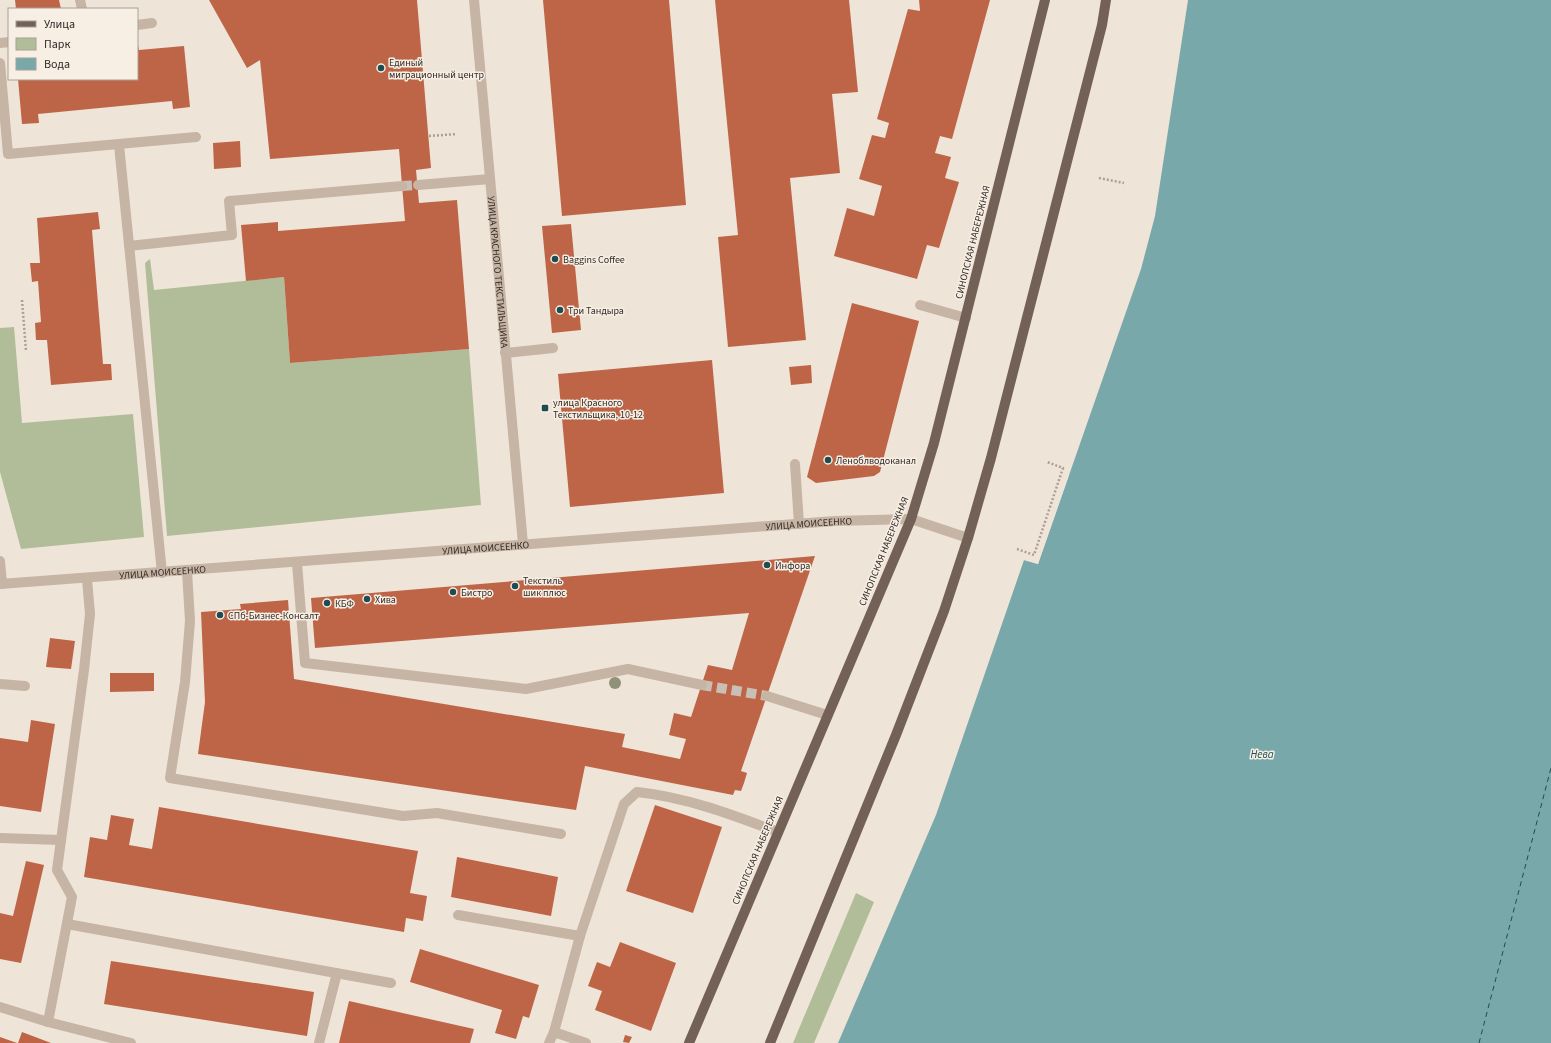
<svg xmlns="http://www.w3.org/2000/svg" width="1551" height="1043" viewBox="0 0 1551 1043" font-family="'Source Sans 3',sans-serif">
  <style>
    .green { fill: #b1bd99 }
    .water { fill: #79a8aa }
    .pier { fill: #efe4d8 }
    .lines { fill: none; stroke-linecap: round; stroke-linejoin: round }
    .ferry { stroke: #1e4d51; stroke-width: 1; stroke-dasharray: 5 4; stroke-linecap: butt }
    .building { fill: #be6547 }
    .minor-tunnel { stroke: #c9bfb4; stroke-width: 10; stroke-dasharray: 10 5; stroke-linecap: butt }
    .path { stroke: #b29e8f; stroke-width: 2.5; stroke-dasharray: 2 2; stroke-linecap: butt }
    .minor { stroke: #c6b4a5; stroke-width: 10 }
    .major { stroke: #736158; stroke-width: 10 }
    .tree { fill: #8f9279 }
    .poi-dot { fill: #1e4d51; stroke: #f7eee4; stroke-width: 1.5 }
    .labels { text-anchor: middle; stroke-width: 3; stroke-linejoin: round; paint-order: stroke }
    .poi-label { font-size: 10px; fill: #322a26; stroke: #f7eee4; text-anchor: start }
    .street-label { font-size: 10px; fill: #322a26; stroke: #f7eee4 }
    .water-label { font-size: 11px; font-style: italic; fill: #1e4d51; stroke: #f7eee4 }
  </style>
  <rect width="100%" height="100%" fill="#efe4d8"/>
  <path class="green" d="M150,259L154,290L284,277L290,363L469,349L481,505L167,536L145,263Z
    M14,327L22,423L133,414L144,537L21,549L0,472V328Z
    M856,893L874,902L814,1043H793Z"/>
  <path class="water" d="M1188,0H1551V1043H838L936,815L1024,560L1038,564L1141,269L1155,216Z"/>
  <path class="pier" d="M1067,474L1069,475L1038,564L1024,560L1025,558L1037,562Z"/>
  <g class="lines">
    <path class="ferry" d="M1479,1043L1551,768"/>
  </g>
  <path class="building" d="M15,0H59L61,9H16Z
    M209,0H417L431,168L416,170L419,203L457,200L469,349L290,363L284,277L246,281L241,225L278,222V231L405,221L399,149L270,159L260,60L247,68Z
    M543,0H669L686,205L562,216Z
    M715,0H849L858,92L832,94L840,173L790,178L806,340L728,347L718,237L738,235Z
    M919,0H990L952,139L940,136L935,153L951,157L945,178L959,182L939,248L927,245L917,279L834,256L847,208L874,216L882,186L859,179L872,135L885,138L889,123L877,119L908,9L920,11Z
    M137,41L139,50L184,46L190,107L173,109L172,101L38,114L39,123L22,124L18,79H137Z
    M240,141L241,167L214,169L213,143Z
    M98,212L100,229L92,230L103,364H111L112,380L51,385L47,340H36L35,323L41,322L38,281L32,282L30,263H40L37,218Z
    M571,224L581,330L552,333L542,226Z
    M852,303L919,321L880,472L874,476L816,483L807,477Z
    M712,360L724,493L570,507L558,374Z
    M811,365L812,383L791,385L789,367Z
    M815,556L741,771L747,773L744,783L741,791L735,790L733,795L585,766L576,810L198,754L205,702L201,612L241,609L240,604L288,600L294,679L625,734L622,747L680,759L686,739L669,735L674,713L691,717L708,665L732,670L749,613L315,648L311,598Z
    M50,638L75,641L71,669L46,667Z
    M110,673H154V691L110,692Z
    M31,720L55,724L41,812L0,806V738L28,742Z
    M655,805L722,827L693,913L626,891Z
    M159,807L418,851L410,893L427,896L423,921L406,918L404,932L84,877L90,837L107,840L111,815L134,819L129,845L152,849Z
    M457,857L558,877L551,916L451,897Z
    M26,861L44,865L21,963L0,959V913L13,916Z
    M620,942L676,963L651,1031L595,1010L602,991L588,986L597,962L610,967Z
    M420,949L539,985L529,1018L523,1016L516,1039L495,1033L502,1010L410,982Z
    M111,961L314,992L307,1036L104,1004Z
    M349,1001L474,1029L470,1043H339Z
    M22,1032L51,1043H18Z
    M625,1035L632,1037L629,1043L623,1042Z
    M0,1037L17,1043H0Z"/>
  <g class="lines">
    <path class="minor-tunnel" d="M402,186L418,185
      M702,685L767,696"/>
    <path class="path" d="M429,136L457,134
      M1099,178L1124,183
      M22,300L26,351
      M1017,549L1034,555L1063,468L1047,462"/>
    <g class="minor">
      <path d="M80,0L82,9"/>
      <path id="s1" d="M474,0L523,544"/>
      <path d="M137,25L152,23"/>
      <path d="M0,43L9,42"/>
      <path d="M0,63L8,154L196,137"/>
      <path d="M119,145L162,573"/>
      <path d="M418,185L490,179"/>
      <path d="M129,246L232,235L229,201L402,186"/>
      <path d="M920,305L966,318"/>
      <path d="M505,353L553,348"/>
      <path d="M795,464L799,524"/>
      <path d="M0,561L2,584"/>
      <path d="M297,563L305,663L526,689L628,669L702,685"/>
      <path d="M187,571L190,621L185,682L170,778L403,816L437,813L561,834"/>
      <path id="s2" d="M0,584L835,521L911,519L968,538"/>
      <path d="M0,684L25,686"/>
      <path d="M767,696L827,715"/>
      <path d="M0,838L61,840"/>
      <path d="M458,915L580,936"/>
      <path d="M67,924L391,983"/>
      <path d="M0,1007L48,1022L131,1043"/>
      <path d="M48,1022L72,897L57,870L84,670L90,614L87,579"/>
      <path d="M319,1043L337,973"/>
      <path d="M549,1043L554,1032"/>
      <path d="M586,1043L554,1032L580,936L624,804L637,792C686,797 733,815 778,832"/>
    </g>
    <path class="major" d="M689,1043L911,519L934,443L1045,0
      M770,1043L896,735L944,611L968,538L991,458L1102,25L1106,0"/>
  </g>
  <circle class="tree" cx="615" cy="683" r="6"/>
  <g class="poi-dot">
    <circle cx="381" cy="68" r="4"/>
    <circle cx="555" cy="259" r="4"/>
    <circle cx="560" cy="310" r="4"/>
    <rect x="541" y="404" width="8" height="8" rx="2"/>
    <circle cx="828" cy="460" r="4"/>
    <circle cx="767" cy="565" r="4"/>
    <circle cx="515" cy="586" r="4"/>
    <circle cx="453" cy="592" r="4"/>
    <circle cx="367" cy="599" r="4"/>
    <circle cx="327" cy="603" r="4"/>
    <circle cx="220" cy="615" r="4"/>
  </g>
  <g class="labels">
    <g class="poi-label">
      <text x="389" y="66">Единый<tspan x="389" dy="12">миграционный центр</tspan></text>
      <text x="563" y="263">Baggins Coffee</text>
      <text x="568" y="314">Три Тандыра</text>
      <text x="553" y="406">улица Красного<tspan x="553" dy="12">Текстильщика, 10-12</tspan></text>
      <text x="836" y="464">Леноблводоканал</text>
      <text x="775" y="569">Инфора</text>
      <text x="523" y="584">Текстиль<tspan x="523" dy="12">шик плюс</tspan></text>
      <text x="461" y="596">Бистро</text>
      <text x="375" y="603">Хива</text>
      <text x="335" y="607">КБФ</text>
      <text x="228" y="619">СПб-Бизнес-Консалт</text>
    </g>
    <g class="street-label">
      <text transform="translate(972 242) rotate(-76)" y="4">СИНОПСКАЯ НАБЕРЕЖНАЯ</text>
      <text dy="4" stroke="none"><textPath href="#s1" startOffset="273">УЛИЦА КРАСНОГО ТЕКСТИЛЬЩИКА</textPath></text>
      <text dy="4" stroke="none"><textPath href="#s2" startOffset="811">УЛИЦА МОИСЕЕНКО</textPath></text>
      <text dy="4" stroke="none"><textPath href="#s2" startOffset="487">УЛИЦА МОИСЕЕНКО</textPath></text>
      <text transform="translate(883 551) rotate(-68)" y="4">СИНОПСКАЯ НАБЕРЕЖНАЯ</text>
      <text dy="4" stroke="none"><textPath href="#s2" startOffset="163">УЛИЦА МОИСЕЕНКО</textPath></text>
      <text transform="translate(757 850) rotate(-67)" y="4">СИНОПСКАЯ НАБЕРЕЖНАЯ</text>
    </g>
    <g class="water-label">
      <text x="1262" y="758">Нева</text>
    </g>
  </g>
  <rect x="8" y="8" width="130" height="72" fill="#f7eee4" stroke="#a8a098"/>
  <rect x="16" y="21" width="20" height="6" fill="#736158" stroke="#a8a098"/>
  <text x="44" y="28" font-size="12" fill="#322a26">Улица</text>
  <rect x="16" y="38" width="20" height="12" fill="#b1bd99" stroke="#a8a098"/>
  <text x="44" y="48" font-size="12" fill="#322a26">Парк</text>
  <rect x="16" y="58" width="20" height="12" fill="#79a8aa" stroke="#a8a098"/>
  <text x="44" y="68" font-size="12" fill="#322a26">Вода</text>
</svg>
